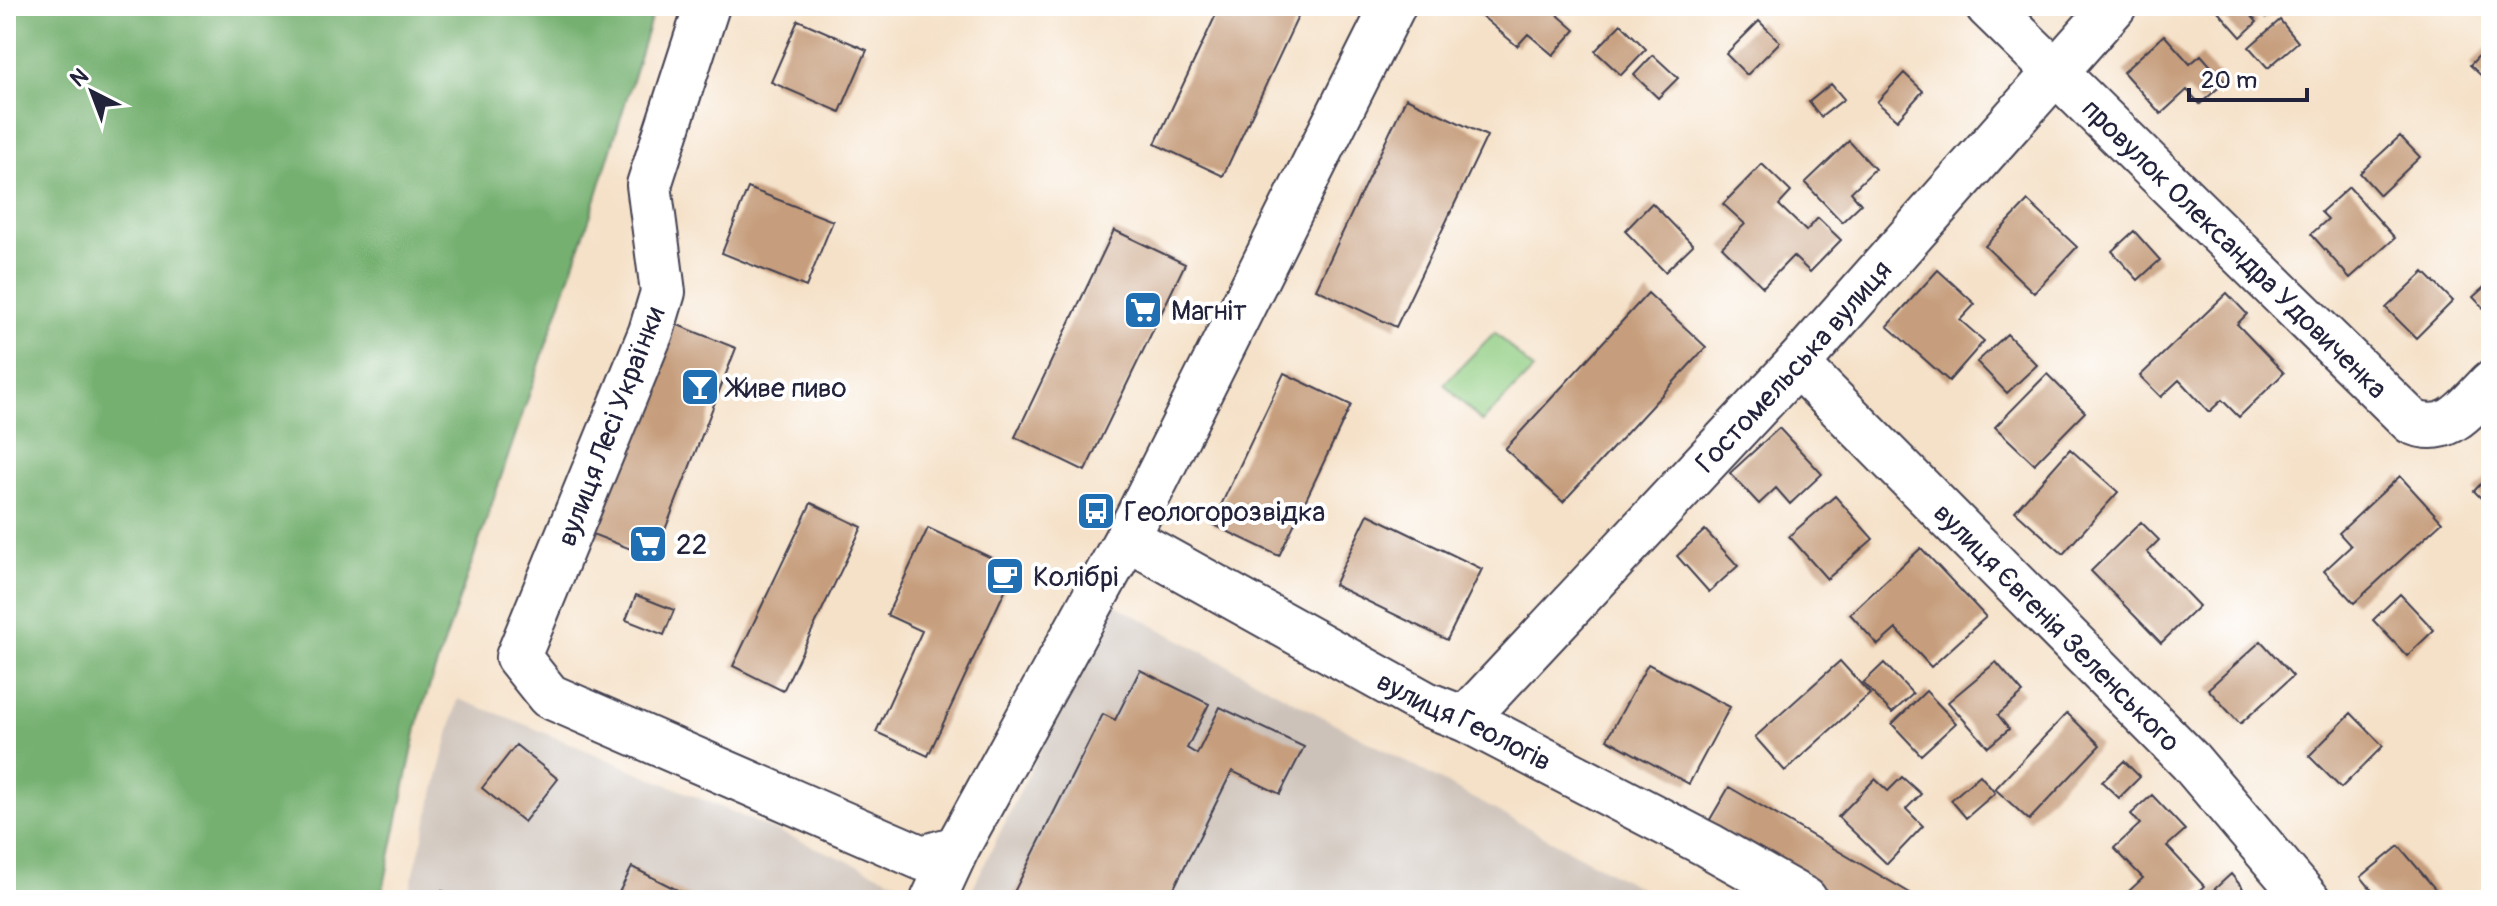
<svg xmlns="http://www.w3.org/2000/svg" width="2497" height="906" viewBox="0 0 2497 906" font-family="Pangolin,sans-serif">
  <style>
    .industrial { fill: #cdc2b9 }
    .green { fill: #91cd82; stroke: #5a785e; stroke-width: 2 }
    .forest { fill: #74b070; stroke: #4b6956; stroke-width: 2 }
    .building { fill: #c69e7d }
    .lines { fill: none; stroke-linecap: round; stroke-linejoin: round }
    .street-casing { stroke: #423f50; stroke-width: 48 }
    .street { stroke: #fff; stroke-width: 44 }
    .labels { text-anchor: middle; stroke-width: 8; stroke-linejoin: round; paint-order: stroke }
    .street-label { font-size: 28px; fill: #22223b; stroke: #fff }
    .poi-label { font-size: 28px; fill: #22223b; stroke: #fff; text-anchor: start }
  </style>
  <rect width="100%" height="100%" fill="#fff"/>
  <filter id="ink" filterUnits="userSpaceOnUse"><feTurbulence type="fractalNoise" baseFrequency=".0125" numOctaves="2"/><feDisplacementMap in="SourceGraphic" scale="16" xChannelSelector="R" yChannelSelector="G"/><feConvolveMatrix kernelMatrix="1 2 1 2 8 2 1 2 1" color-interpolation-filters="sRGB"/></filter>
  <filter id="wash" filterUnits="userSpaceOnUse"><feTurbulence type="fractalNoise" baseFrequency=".006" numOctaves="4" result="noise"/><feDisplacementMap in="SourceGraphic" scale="32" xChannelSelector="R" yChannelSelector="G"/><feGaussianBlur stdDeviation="1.8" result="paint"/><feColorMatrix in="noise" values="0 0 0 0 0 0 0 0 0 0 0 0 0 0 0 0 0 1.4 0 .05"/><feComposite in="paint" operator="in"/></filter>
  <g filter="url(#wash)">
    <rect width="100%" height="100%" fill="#f5e1c8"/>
    <path class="industrial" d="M1112,603L1662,900H967Z
      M458,699L512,719L940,900H407Z"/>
    <path class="green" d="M1495,332L1533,370L1482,422L1444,384Z"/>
    <path class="forest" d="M6,6H655L592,211L420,714L381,900H6Z"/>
    <g id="blocks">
      <path class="building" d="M1220,6H1303L1223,176L1155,144Z
        M1482,6H1551L1550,8L1575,30L1553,55L1528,34L1517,46L1477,12Z
        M2223,6H2243L2257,22L2241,37L2218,11Z
        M2255,6H2279L2266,18Z
        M798,20L867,50L840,112L771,82Z
        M2280,20L2298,42L2268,68L2249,47Z
        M1759,21L1780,42L1747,75L1726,54Z
        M1621,24L1646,49L1621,75L1595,51Z
        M2164,35L2190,64L2201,55L2225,82L2200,104L2187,90L2161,114L2123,72Z
        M2491,43V85L2470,65Z
        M1653,55L1678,78L1658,98L1634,75Z
        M1904,73L1923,91L1897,120L1877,102Z
        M1831,84L1844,99L1821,117L1809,102Z
        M1406,98L1487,136L1396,327L1316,289Z
        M2400,136L2420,157L2380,195L2360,173Z
        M1849,141L1875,169L1851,192L1861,204L1842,222L1805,183Z
        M1762,164L1791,192L1779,205L1806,231L1818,218L1841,240L1810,272L1793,256L1763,287L1722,247L1745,224L1723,204Z
        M2349,187L2395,238L2350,278L2311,234L2328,219L2321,212Z
        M748,188L833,221L806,287L722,253Z
        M2028,201L2077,247L2034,293L1985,246Z
        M1652,203L1693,245L1665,272L1625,231Z
        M1114,230L1185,264L1085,471L1015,437Z
        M2134,231L2160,260L2138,280L2112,251Z
        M1938,270L1975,304L1960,320L1984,341L1949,381L1887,326Z
        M2424,272L2453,301L2416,338L2386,308Z
        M2491,281V316L2473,297Z
        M1648,293L1706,347L1563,502L1505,449Z
        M2227,293L2247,314L2237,324L2284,373L2239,417L2222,400L2209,412L2179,380L2161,397L2140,376Z
        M670,322L736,348L654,558L587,532Z
        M2007,334L2037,365L2007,393L1977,362Z
        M1284,373L1351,405L1279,556L1212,524Z
        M2047,374L2085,412L2034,464L1995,427Z
        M1779,428L1822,474L1790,504L1776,488L1759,504L1730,473Z
        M2070,449L2118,492L2063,554L2015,511Z
        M2491,473V508L2474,491Z
        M2400,476L2442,522L2354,603L2324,571L2351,546L2339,533Z
        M1835,496L1873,539L1827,579L1789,536Z
        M811,503L862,527L783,691L733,666Z
        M1368,514L1482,569L1447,640L1334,585Z
        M2141,522L2159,540L2147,552L2199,606L2161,643L2091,571Z
        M928,528L1015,569L928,756L876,732L922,631L887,615Z
        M1705,530L1738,566L1709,592L1677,556Z
        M1921,548L1986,617L1931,667L1896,629L1878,645L1850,614Z
        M2400,594L2434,630L2407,656L2373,620Z
        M636,595L674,610L664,635L626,620Z
        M2261,641L2293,676L2240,724L2208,689Z
        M1840,661L1870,694L1785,771L1755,737Z
        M1996,662L2023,693L1998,715L2009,729L1988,747L1948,702Z
        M1884,663L1913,694L1892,713L1863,683Z
        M1648,664L1730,707L1689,784L1607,739Z
        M1140,670L1209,704L1187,748L1197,754L1220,707L1304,747L1280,794L1232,771L1168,900H1010L1103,714L1115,720Z
        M1926,691L1956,723L1921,755L1892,724Z
        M2067,713L2100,745L2029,820L1995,789Z
        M2351,713L2383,746L2341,788L2309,756Z
        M516,745L558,779L524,822L482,788Z
        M2124,761L2140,777L2119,798L2102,782Z
        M1980,775L1995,793L1966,818L1951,800Z
        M1902,777L1921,794L1906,809L1923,826L1887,864L1838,817L1875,779L1888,791Z
        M1729,787L1922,900H1839L1708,823Z
        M2152,795L2185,830L2167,846L2204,886L2189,900H2136L2128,892L2143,878L2114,848L2140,824L2131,814Z
        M2399,846L2437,891L2426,900H2380L2361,877Z
        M632,867L697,900H615Z
        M2231,874L2245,891L2235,900H2211L2207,896Z
        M442,891L472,899V900H440Z"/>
    </g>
  </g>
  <g filter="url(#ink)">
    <use href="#blocks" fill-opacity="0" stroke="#423f50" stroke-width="2"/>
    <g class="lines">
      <g class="street-casing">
        <g id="street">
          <path d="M707,6L649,185L663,292L651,332L518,657L549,696L922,858L957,848"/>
          <path id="s1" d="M1988,6L2412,422C2449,437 2467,407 2491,383"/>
          <path id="s2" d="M1797,364L2190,761L2308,900"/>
          <path id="s3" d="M1127,538L1426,704L1465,719L1708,845L1805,900"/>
          <path id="s4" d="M1465,719L1797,364L2114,6"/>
          <path d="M933,900L957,848L1127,538L1393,6"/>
        </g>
      </g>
      <use href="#street" class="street"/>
    </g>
  </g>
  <defs>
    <g id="supermarket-square" transform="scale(2)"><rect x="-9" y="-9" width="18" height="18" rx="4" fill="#1f6fb2" stroke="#fff"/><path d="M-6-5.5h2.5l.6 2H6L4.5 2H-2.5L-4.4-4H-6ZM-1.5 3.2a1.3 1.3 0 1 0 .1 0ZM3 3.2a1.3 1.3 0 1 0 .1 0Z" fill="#fff"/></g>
    <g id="bar-square" transform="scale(2)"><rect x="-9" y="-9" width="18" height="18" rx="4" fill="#1f6fb2" stroke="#fff"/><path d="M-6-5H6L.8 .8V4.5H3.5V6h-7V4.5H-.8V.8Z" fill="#fff"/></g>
    <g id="bus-square" transform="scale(2)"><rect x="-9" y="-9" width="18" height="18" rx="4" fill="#1f6fb2" stroke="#fff"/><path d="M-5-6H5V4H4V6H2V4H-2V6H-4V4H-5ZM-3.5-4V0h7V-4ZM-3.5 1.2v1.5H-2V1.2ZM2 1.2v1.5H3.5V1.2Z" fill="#fff"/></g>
    <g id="cafe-square" transform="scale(2)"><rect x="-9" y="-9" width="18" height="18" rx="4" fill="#1f6fb2" stroke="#fff"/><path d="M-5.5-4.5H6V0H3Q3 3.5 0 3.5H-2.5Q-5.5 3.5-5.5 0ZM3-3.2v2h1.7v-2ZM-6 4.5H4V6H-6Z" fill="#fff"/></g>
  </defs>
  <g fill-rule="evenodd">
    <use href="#supermarket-square" x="1143" y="310"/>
    <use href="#bar-square" x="700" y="387"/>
    <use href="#bus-square" x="1096" y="511"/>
    <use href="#supermarket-square" x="648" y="544"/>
    <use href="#cafe-square" x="1005" y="576"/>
  </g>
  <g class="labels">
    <g class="street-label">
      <text dy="10" stroke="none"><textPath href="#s1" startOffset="346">провулок Олександра Удовиченка</textPath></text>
      <text dy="10" stroke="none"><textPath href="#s4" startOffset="482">Гостомельська вулиця</textPath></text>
      <text transform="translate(610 426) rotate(-69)" y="10">вулиця Лесі Українки</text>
      <text dy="10" stroke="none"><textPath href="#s2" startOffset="370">вулиця Євгенія Зеленського</textPath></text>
      <text dy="10" stroke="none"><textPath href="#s3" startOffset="384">вулиця Геологів</textPath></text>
    </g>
    <g class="poi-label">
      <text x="1171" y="320">Магніт</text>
      <text x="728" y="397">Живе пиво</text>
      <text x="1124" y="521">Геологорозвідка</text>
      <text x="676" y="554">22</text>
      <text x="1033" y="586">Колібрі</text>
    </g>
  </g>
  <rect width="2497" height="906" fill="none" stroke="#fff" stroke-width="32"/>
  <g transform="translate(92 92) rotate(318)" stroke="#ffffff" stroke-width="6" paint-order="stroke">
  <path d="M0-6L14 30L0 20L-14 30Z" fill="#22223b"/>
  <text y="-12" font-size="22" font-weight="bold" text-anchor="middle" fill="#22223b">N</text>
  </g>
  <path d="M2189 88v12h118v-12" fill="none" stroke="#22223b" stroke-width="4"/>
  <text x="2201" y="88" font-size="24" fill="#22223b" stroke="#ffffff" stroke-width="6" paint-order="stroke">20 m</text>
</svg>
